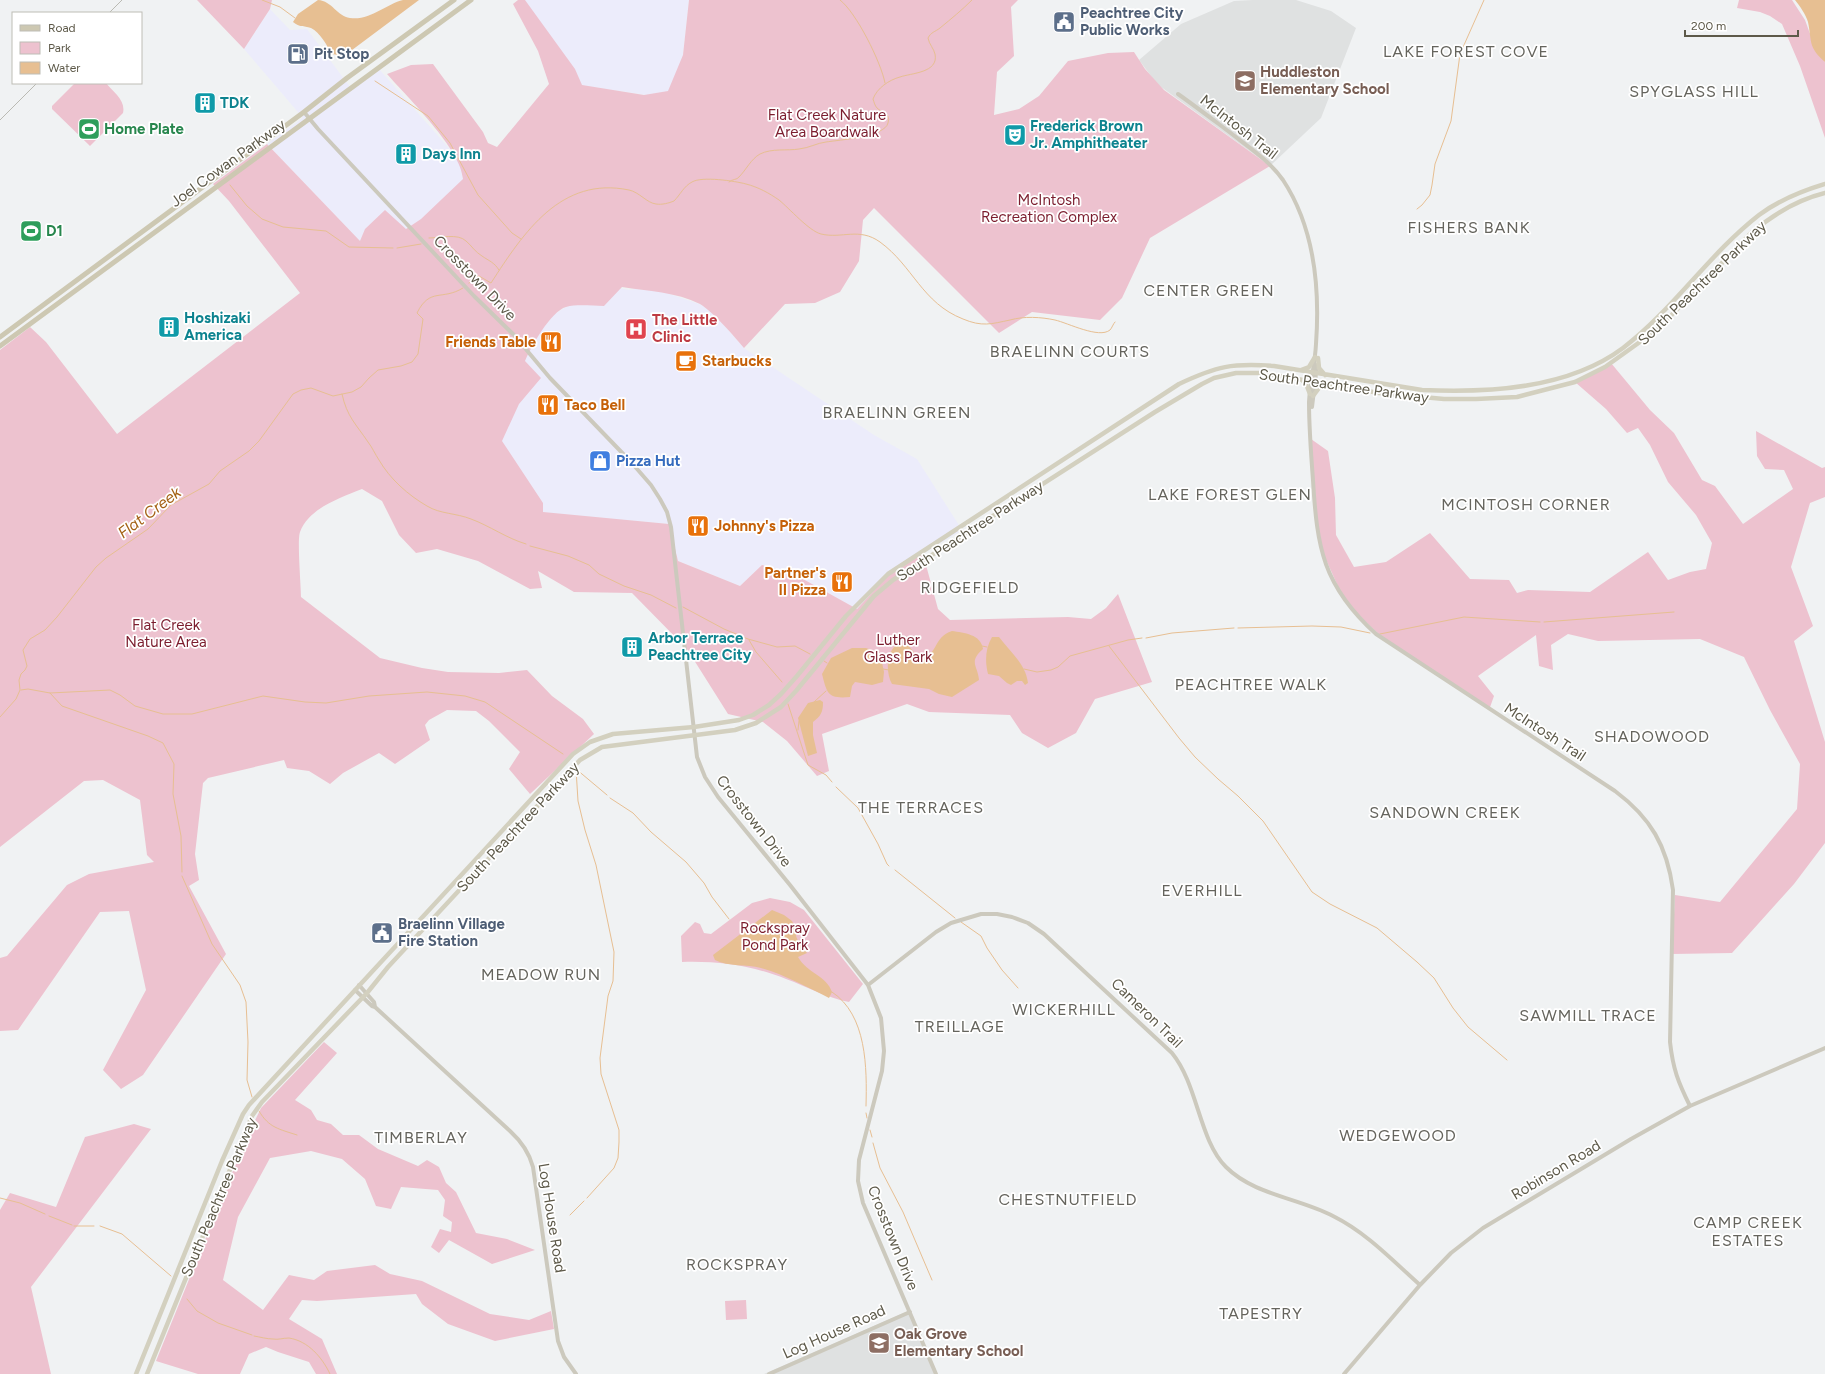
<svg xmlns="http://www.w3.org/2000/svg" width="1825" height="1374" viewBox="0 0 1825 1374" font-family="Figtree,sans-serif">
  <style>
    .commercial { fill: #ececfb }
    .education { fill: #dfe1e1 }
    .green { fill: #edc2cf }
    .water { fill: #e7bf92 }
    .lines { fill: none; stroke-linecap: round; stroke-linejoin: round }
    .stream { stroke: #e7bf92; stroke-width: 1 }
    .tertiary { stroke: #ccc9bd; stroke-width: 4 }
    .secondary { stroke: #d3d0bf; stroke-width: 4.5 }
    .primary { stroke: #cdc8b2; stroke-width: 5 }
    .rail { stroke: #babab3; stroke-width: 1 }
    .labels { text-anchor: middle; stroke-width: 3.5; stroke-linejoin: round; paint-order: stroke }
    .service-label { font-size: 15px; font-weight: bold; fill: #4e5e75; stroke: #fff; text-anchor: start }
    .education-label { font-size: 15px; font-weight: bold; fill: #785e54; stroke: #fff; text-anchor: start }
    .culture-label { font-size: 15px; font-weight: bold; fill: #0d838f; stroke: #fff; text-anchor: start }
    .park-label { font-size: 15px; fill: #7b1d2e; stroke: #fff }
    .street-label { font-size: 15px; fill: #5d5949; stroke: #fff }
    .leisure-label { font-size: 15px; font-weight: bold; fill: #27864d; stroke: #fff; text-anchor: start }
    .health-label { font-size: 15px; font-weight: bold; fill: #be3a42; stroke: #fff; text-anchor: start }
    .food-label { font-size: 15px; font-weight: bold; fill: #c56008; stroke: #fff; text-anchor: start }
    .shop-label { font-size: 15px; font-weight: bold; fill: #366cbe; stroke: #fff; text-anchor: start }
    .neighbourhood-label { font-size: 16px; letter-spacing: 1px; fill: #65645d; stroke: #fff }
    .water-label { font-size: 16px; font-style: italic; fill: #a46115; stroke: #fff }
  </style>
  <rect width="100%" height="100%" fill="#f0f2f3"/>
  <path class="commercial" d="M520,0H689L683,55L680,100L559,82Z
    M270,9L290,30L307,29L350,87L379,69L478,181L380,262L267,144L303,118L244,49Z
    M604,285L629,290L636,289L661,291L708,307L744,348L874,435L917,459L962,530L923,554L895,568L857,609L794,574L762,565L740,586L678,561L669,524L525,511L494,443L513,338Z"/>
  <path class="education" d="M1253,0H1296L1331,11L1356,28L1321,118L1270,166L1157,84L1139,60L1181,24L1234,1Z
    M908,1311L935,1374H764Z"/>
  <path class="green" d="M197,0H272L270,9L244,49Z
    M518,0H525L575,69L582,85L644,95L668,91L683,55L689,0H1018L1011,7L1014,56L997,72L994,115L1019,109L1039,96L1068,61L1108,53L1134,52L1145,69L1164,90L1270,166L1150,238L1122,298L1100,320L1032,312L999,333L874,208L863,220L859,261L840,292L815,303L785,304L744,348C735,337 712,311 700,304C676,292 648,291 622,287L604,306C592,306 577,304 566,307C551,311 531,347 525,361L541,378L519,404L502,441L543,503V512L669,524L678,561L740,586L762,565L794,574L857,609L895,568L923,554L938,609L950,620L1068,617L1091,619L1106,608L1118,594L1152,682L1095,699L1076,733L1048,748L1022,733L1010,715L929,712L907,704L822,734L829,771L817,776L787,741L763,722L728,714L687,649L632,593L574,592L538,571L542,588L530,589L478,561L437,549L416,553L399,535L382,501L362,489C340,498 309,508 300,532C297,540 301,585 301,597L380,658L422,668L448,672L499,673L527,670L552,696L583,719L594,734L530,794L509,769L520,752L489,721L476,711L447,710L429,720L425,725L430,740L395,764L379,753L343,773L330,784L309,771L287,768L284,760L208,778L203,783L195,854L199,880L189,886L226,954L143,1075L121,1089L103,1070L146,990L129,911L100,912L18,1030L0,1031V958L7,956L67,885L89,874L154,862L147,855L140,800L103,780L84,781L0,847V350L30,327L46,342L117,434L300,293L229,201L213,184L267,144L360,241L365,229L385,210L406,229L421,219L463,179C461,149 408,98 387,74L411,65L433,64L483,132L488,143L497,147L549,84L538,51L513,4Z
    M1739,0H1792L1805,20L1813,42L1825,62V138L1800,66L1782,24L1770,16L1760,12L1737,8Z
    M75,83H106C113,92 126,100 123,113L90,146L52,109V106Z
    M1611,363L1650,410L1674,433L1702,480L1715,486L1743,524L1793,489L1784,470L1765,469L1757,456L1756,431L1822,468L1825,467V497L1810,503L1791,567L1813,626L1794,641L1825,742V843L1794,884L1732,953L1672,954L1675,895L1720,902L1797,809L1800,764L1770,710L1744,657L1700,639L1598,641L1568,634L1551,645L1553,670L1539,666L1536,635L1478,676L1494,696L1489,710L1387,642L1345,602L1319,544L1311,439L1328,451L1335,498L1336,535L1354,567L1386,562L1430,533L1470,579L1509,580L1517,593L1528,590L1590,592L1648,552L1668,580L1690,572L1706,569L1712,543L1696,515L1668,482L1650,445L1638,428L1627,433L1606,409L1575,382Z
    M770,898L790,902L804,910L863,984L849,1002C827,998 808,987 786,979C751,965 719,961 682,962L681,936L695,922L700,924L704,933L711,934L752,903Z
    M324,1042L337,1053L295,1100L311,1110L317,1120L331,1124L343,1135H359L378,1149L418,1166L427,1160L439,1167L446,1183L456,1192L476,1233L507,1239L535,1250L492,1264L449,1240L439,1253L431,1247L440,1229L451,1232L452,1222L443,1216L445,1200L438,1190L401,1187L391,1209L376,1206L365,1179L342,1159L311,1151L270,1158L238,1217L223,1280L263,1310L289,1275L314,1280L327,1271L375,1265L390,1274L422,1281L490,1314L529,1320L551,1311L554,1329L495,1341L448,1324L422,1304L416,1294L317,1301L302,1300L289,1319L322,1339L337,1374H316L309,1362L278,1352L266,1347L249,1354L240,1374H198L156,1361L245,1141L261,1108Z
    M134,1124L151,1129L31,1287L51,1374H0V1210L10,1193L56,1207L85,1137Z
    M746,1300L747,1319L726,1320L725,1301Z"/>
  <path class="water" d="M318,0C332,1 337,16 350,18C370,21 386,4 403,0C408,0 414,0 419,0L344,56L332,54C327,46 320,32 311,28C303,25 300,28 293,22L298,14Z
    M1795,0H1825V62C1808,47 1812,42 1808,22C1806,15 1800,6 1795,0Z
    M952,631C964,633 981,634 983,649C968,662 978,666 979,680L952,697L939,694L929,689L892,684C886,673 886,655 895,646L908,645L920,660C939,654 933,637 952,631Z
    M992,637H999C1010,652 1026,664 1028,683L1025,685L1022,681H1017L1011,685L1007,683L999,676L988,674C985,662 985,649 992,637Z
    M852,648H866L880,653L884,672L883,682L872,685L855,682L852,686L850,697C828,699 827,694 822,674L831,658Z
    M820,700L823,702C823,712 821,716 813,722V735L817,753L808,756L798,718L808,703Z
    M772,910L784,915L792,921L797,931L796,936L798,941L807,953L798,957C807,973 827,976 832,992L829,998C807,987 785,975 761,968C746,964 729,967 715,960L713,955Z"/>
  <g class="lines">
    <path class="stream" d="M262,0L280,7L295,18
      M840,0C856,12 881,62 885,83
      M375,81L428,116L450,143L478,195L512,233L521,239
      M729,182C732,179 737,180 739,177C746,170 751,159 760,154C772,148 787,151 799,149C809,148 817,143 826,142C838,140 885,137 888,123C891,113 882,113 877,108C875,106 874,102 873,99C877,88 889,80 900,77C911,73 939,73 935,54C934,49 929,44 928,38C931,32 935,32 940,28C951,19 962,10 972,0
      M230,185L247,206L262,219L283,227L326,231L349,247L393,248
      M1417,209L1422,205L1430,195L1432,185L1435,164L1451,121L1460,54L1484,0
      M429,238C439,238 458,233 466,241C472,246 475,252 482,256C489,261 494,262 499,270
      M397,248L421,244
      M469,283L479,276L491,283C524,232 561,176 629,190C639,192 647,203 656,204C662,205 669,203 674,201C680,195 684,186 692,182C702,176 735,181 746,184C758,187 769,193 779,200C789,208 809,231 821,234C842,239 859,227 880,242C913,266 922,303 963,319C982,327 991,324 1010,320C1024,316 1041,317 1055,320C1068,323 1099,339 1110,330C1112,328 1113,324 1115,322
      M342,394C347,417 356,424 368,442C372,447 375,454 379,460C390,479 408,495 427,506C440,514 456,513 471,519C490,526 506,538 526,544
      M530,546L568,556L589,565L599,574L624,586L651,595L676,608
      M683,607L724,629L748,639L777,647L795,646L810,654
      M1544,622L1674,612
      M1238,628L1312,626L1341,627L1370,633
      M1380,634L1464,617L1540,622
      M1146,638L1172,633L1234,628
      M749,640L756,652L782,682
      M982,646L987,647
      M1109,646L1179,738L1195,757L1218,779L1238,796L1263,821L1312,892L1330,904L1377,928L1417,962L1434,978L1453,1008L1468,1027L1507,1060
      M824,661L827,663
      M883,669L889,670
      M1024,669L1037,672L1051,670L1058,667L1070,656L1128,640L1142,638
      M21,690L28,689L50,693L110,690L120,695L135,706L163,714H192L263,696L305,702L326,703L369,696L427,692L465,696L485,702L563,754
      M50,693L62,706L148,736L163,743L174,764L173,794L181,836L182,872
      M814,702L826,691
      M788,704L808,765L826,775L832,782
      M0,717L16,699L20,690L19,680L21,674L25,670L27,666L23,650L30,639L45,630L57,617L96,567L106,558L148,529L171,505L209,484L220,471L249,451L259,441L293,394L301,390L311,388L333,396L352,392L361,387L369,378L378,370L401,366L412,362L418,354L423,319L417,313C430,287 442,301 463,288
      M798,730L799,721
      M576,769L578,801L585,830L596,865L614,952L613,981L608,996L600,1058L601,1074L619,1130V1142L618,1158L614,1168L587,1198
      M576,769L607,795
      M836,787L858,808L878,844L887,864L889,866
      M610,798L633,813L651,832L686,862L704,883L712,897L729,919
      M895,870L955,918
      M182,876L212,944L240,985L246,1002L248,1042L247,1080L252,1097
      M961,922L981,936L987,948L1002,970L1018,988
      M832,992C867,1015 867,1068 866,1106
      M259,1111C269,1128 279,1129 297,1135
      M866,1113L867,1118
      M870,1130L872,1137
      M873,1143L880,1168L903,1212L932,1280
      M0,1198L20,1203L45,1214
      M570,1215L584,1201
      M49,1216L72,1225
      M74,1226H94
      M100,1226L122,1234L171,1276
      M187,1299L197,1311L218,1323L252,1335
      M254,1336C260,1337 267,1339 273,1339C278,1340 283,1338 289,1338C308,1341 322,1357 330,1374"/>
    <path class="tertiary" d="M1178,94C1195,106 1212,119 1228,131C1247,146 1269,160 1283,180C1314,227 1320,289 1316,344C1315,364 1310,383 1309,402C1309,428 1311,454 1313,480C1317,548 1323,586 1376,634L1615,791C1651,818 1667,846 1673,890L1670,1042C1673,1069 1678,1082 1690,1106
      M304,112L318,129L474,296L514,335L550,378L631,462L651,485L660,499L667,512L671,527L697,757L705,777L718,797L790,885L868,985L881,1018L884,1051L882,1071L859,1160L858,1181L863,1203L936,1374
      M1312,407L1317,365
      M359,985L374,1002L375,1007
      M868,985L936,932L951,923L981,914H997L1012,917L1028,923L1044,934L1172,1053C1198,1085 1199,1140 1226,1167C1254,1195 1299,1198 1333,1216C1367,1233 1392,1260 1420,1285
      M355,990L372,1006L375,1007L510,1131C521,1141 529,1152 533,1167L558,1341L564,1357L576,1374
      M769,1374L910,1312
      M1344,1374L1420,1285L1451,1253L1483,1228L1631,1139L1690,1106L1825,1048"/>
    <path class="secondary" d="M1318,358L1319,368L1325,375
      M1301,370L1309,367L1315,357
      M1302,380L1306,384L1310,394
      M1313,396L1319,388L1327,385
      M136,1374L222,1161L243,1114L249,1105L573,754L590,742L613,734L694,727L739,720L753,715L769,705L781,694L797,676L846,616L888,574L1179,384C1217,366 1232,363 1274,366L1422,390C1488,393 1568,389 1623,348C1674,309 1709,254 1759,215C1779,200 1802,191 1825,184
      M147,1374L244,1135L252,1116L262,1102L367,993L388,967L580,760L602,747L735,730L756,723L781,707L796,691L874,596L893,580L1155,412L1202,384L1214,378L1236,373H1263L1379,393L1444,399H1476L1517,397L1575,382L1605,367L1658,329L1750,234C1772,215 1797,200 1825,193"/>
    <path class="primary" d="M0,337L304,112L347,78L454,0
      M0,346L471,0"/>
    <path class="rail" d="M109,13L122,0
      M0,120L37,83"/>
  </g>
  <defs>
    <g id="civic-square" transform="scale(1.15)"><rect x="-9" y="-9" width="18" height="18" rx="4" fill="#5c6f8a" stroke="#fff"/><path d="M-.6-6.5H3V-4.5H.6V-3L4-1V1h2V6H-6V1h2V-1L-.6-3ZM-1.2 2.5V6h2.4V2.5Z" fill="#fff"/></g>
    <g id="fuel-square" transform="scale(1.15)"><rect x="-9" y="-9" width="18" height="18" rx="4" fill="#5c6f8a" stroke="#fff"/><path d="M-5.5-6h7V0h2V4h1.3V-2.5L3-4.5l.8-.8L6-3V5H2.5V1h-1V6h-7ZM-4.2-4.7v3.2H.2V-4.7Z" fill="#fff"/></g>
    <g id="school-square" transform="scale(1.15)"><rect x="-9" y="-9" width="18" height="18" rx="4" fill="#8d6e63" stroke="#fff"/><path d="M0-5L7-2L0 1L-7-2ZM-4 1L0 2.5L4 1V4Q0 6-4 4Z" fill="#fff"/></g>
    <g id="building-square" transform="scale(1.15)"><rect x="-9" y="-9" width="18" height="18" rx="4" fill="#0f9aa8" stroke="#fff"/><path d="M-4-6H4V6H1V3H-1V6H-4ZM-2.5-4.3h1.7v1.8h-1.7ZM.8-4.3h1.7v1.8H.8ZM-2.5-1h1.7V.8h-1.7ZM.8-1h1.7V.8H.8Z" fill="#fff"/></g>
    <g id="stadium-square" transform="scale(1.15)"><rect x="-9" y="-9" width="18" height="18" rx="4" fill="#2e9e5b" stroke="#fff"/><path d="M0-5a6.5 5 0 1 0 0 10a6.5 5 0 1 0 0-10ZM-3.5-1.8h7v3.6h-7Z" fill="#fff"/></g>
    <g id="theatre-square" transform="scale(1.15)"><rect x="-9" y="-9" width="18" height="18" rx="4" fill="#0f9aa8" stroke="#fff"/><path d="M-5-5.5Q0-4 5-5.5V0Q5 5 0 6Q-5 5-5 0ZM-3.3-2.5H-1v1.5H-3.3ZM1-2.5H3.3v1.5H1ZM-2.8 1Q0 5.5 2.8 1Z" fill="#fff"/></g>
    <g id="hospital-square" transform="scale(1.15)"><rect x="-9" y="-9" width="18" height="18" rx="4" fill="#e0444e" stroke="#fff"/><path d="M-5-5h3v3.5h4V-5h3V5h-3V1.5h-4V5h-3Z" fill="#fff"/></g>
    <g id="restaurant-square" transform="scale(1.15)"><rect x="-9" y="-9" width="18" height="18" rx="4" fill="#e8710a" stroke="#fff"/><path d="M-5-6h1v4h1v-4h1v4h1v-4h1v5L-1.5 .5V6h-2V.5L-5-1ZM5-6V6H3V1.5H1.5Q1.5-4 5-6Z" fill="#fff"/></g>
    <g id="cafe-square" transform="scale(1.15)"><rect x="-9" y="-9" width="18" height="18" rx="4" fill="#e8710a" stroke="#fff"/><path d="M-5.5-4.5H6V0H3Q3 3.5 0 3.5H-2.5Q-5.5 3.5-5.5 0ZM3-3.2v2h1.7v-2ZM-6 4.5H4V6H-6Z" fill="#fff"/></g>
    <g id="shop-square" transform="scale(1.15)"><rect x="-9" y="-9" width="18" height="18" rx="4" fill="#3f7fe0" stroke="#fff"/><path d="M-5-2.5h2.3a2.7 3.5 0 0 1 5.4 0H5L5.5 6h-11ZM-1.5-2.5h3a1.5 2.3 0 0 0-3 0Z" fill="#fff"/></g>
  </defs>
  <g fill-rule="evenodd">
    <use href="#civic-square" x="1064" y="22"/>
    <use href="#fuel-square" x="298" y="54"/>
    <use href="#school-square" x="1245" y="81"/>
    <use href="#building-square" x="205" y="103"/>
    <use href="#stadium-square" x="89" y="129"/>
    <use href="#theatre-square" x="1015" y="135"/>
    <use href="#building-square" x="406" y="154"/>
    <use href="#stadium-square" x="31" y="231"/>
    <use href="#building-square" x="169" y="327"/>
    <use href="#hospital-square" x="636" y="329"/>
    <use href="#restaurant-square" x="551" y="342"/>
    <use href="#cafe-square" x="686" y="361"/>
    <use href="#restaurant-square" x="548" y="405"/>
    <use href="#shop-square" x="600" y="461"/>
    <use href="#restaurant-square" x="698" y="526"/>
    <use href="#restaurant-square" x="842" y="582"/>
    <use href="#building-square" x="632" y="647"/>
    <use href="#civic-square" x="382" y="933"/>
    <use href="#school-square" x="879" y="1343"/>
  </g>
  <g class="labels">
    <g class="service-label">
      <text x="1080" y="18">Peachtree City<tspan x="1080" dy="17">Public Works</tspan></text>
      <text x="314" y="59">Pit Stop</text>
      <text x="398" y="929">Braelinn Village<tspan x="398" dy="17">Fire Station</tspan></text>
    </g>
    <g class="education-label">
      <text x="1260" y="77">Huddleston<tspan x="1260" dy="17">Elementary School</tspan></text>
      <text x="894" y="1339">Oak Grove<tspan x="894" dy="17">Elementary School</tspan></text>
    </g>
    <g class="culture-label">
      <text x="220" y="108">TDK</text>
      <text x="1030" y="131">Frederick Brown<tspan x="1030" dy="17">Jr. Amphitheater</tspan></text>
      <text x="422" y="159">Days Inn</text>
      <text x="184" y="323">Hoshizaki<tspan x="184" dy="17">America</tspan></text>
      <text x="648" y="643">Arbor Terrace<tspan x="648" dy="17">Peachtree City</tspan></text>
    </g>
    <g class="park-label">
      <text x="827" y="120">Flat Creek Nature<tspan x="827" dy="17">Area Boardwalk</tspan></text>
      <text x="1049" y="205">McIntosh<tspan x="1049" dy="17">Recreation Complex</tspan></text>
      <text x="166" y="630">Flat Creek<tspan x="166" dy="17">Nature Area</tspan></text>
      <text x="898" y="645">Luther<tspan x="898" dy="17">Glass Park</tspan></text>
      <text x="775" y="933">Rockspray<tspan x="775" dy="17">Pond Park</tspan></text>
    </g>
    <g class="street-label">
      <text transform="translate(1239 127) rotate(38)" y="5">McIntosh Trail</text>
      <text transform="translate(228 163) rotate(-36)" y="5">Joel Cowan Parkway</text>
      <text transform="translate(475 278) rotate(46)" y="5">Crosstown Drive</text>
      <text transform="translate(1702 283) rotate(-44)" y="5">South Peachtree Parkway</text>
      <text transform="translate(1344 386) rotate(8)" y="5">South Peachtree Parkway</text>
      <text transform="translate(970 531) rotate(-33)" y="5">South Peachtree Parkway</text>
      <text transform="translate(1545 732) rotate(33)" y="5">McIntosh Trail</text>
      <text transform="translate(754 821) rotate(52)" y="5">Crosstown Drive</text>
      <text transform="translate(518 827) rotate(-47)" y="5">South Peachtree Parkway</text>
      <text transform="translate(1147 1013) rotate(44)" y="5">Cameron Trail</text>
      <text transform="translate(1556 1170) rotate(-31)" y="5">Robinson Road</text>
      <text transform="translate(219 1197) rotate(-67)" y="5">South Peachtree Parkway</text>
      <text transform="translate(552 1218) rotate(81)" y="5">Log House Road</text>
      <text transform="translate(893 1238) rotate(68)" y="5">Crosstown Drive</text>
      <text transform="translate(834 1332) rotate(-24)" y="5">Log House Road</text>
    </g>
    <g class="leisure-label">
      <text x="104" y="134">Home Plate</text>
      <text x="46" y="236">D1</text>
    </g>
    <g class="health-label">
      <text x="652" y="325">The Little<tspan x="652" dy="17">Clinic</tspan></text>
    </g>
    <g class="food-label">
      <text x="536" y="347" text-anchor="end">Friends Table</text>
      <text x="702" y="366">Starbucks</text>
      <text x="564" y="410">Taco Bell</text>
      <text x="714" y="531">Johnny's Pizza</text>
      <text x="826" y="578" text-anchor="end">Partner's<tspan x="826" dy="17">II Pizza</tspan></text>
    </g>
    <g class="shop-label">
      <text x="616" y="466">Pizza Hut</text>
    </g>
    <g class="neighbourhood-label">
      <text x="1466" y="57">LAKE FOREST COVE</text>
      <text x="1694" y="97">SPYGLASS HILL</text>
      <text x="1469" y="233">FISHERS BANK</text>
      <text x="1209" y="296">CENTER GREEN</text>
      <text x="1070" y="357">BRAELINN COURTS</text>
      <text x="897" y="418">BRAELINN GREEN</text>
      <text x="1230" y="500">LAKE FOREST GLEN</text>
      <text x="1526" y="510">MCINTOSH CORNER</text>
      <text x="970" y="593">RIDGEFIELD</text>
      <text x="1251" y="690">PEACHTREE WALK</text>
      <text x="1652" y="742">SHADOWOOD</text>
      <text x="921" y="813">THE TERRACES</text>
      <text x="1445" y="818">SANDOWN CREEK</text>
      <text x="1202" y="896">EVERHILL</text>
      <text x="541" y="980">MEADOW RUN</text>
      <text x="1064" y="1015">WICKERHILL</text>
      <text x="1588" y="1021">SAWMILL TRACE</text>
      <text x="960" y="1032">TREILLAGE</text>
      <text x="1398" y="1141">WEDGEWOOD</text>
      <text x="421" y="1143">TIMBERLAY</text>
      <text x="1068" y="1205">CHESTNUTFIELD</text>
      <text x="1748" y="1228">CAMP CREEK<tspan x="1748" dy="18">ESTATES</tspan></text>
      <text x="737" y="1270">ROCKSPRAY</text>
      <text x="1261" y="1319">TAPESTRY</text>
    </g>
    <g class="water-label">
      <text transform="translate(149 512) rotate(-37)" y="6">Flat Creek</text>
    </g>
  </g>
  <rect x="12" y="12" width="130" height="72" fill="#ffffff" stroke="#bebdb6"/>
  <rect x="20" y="25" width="20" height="6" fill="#cdc8b2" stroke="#bebdb6"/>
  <text x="48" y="32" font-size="12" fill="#5d5949">Road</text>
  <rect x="20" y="42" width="20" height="12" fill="#edc2cf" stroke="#bebdb6"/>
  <text x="48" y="52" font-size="12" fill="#5d5949">Park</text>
  <rect x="20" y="62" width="20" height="12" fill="#e7bf92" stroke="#bebdb6"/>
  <text x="48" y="72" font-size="12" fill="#5d5949">Water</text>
  <path d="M1685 30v6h113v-6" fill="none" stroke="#5d5949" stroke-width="2"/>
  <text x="1691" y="30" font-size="12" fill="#5d5949" stroke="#ffffff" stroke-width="3" paint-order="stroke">200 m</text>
</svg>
